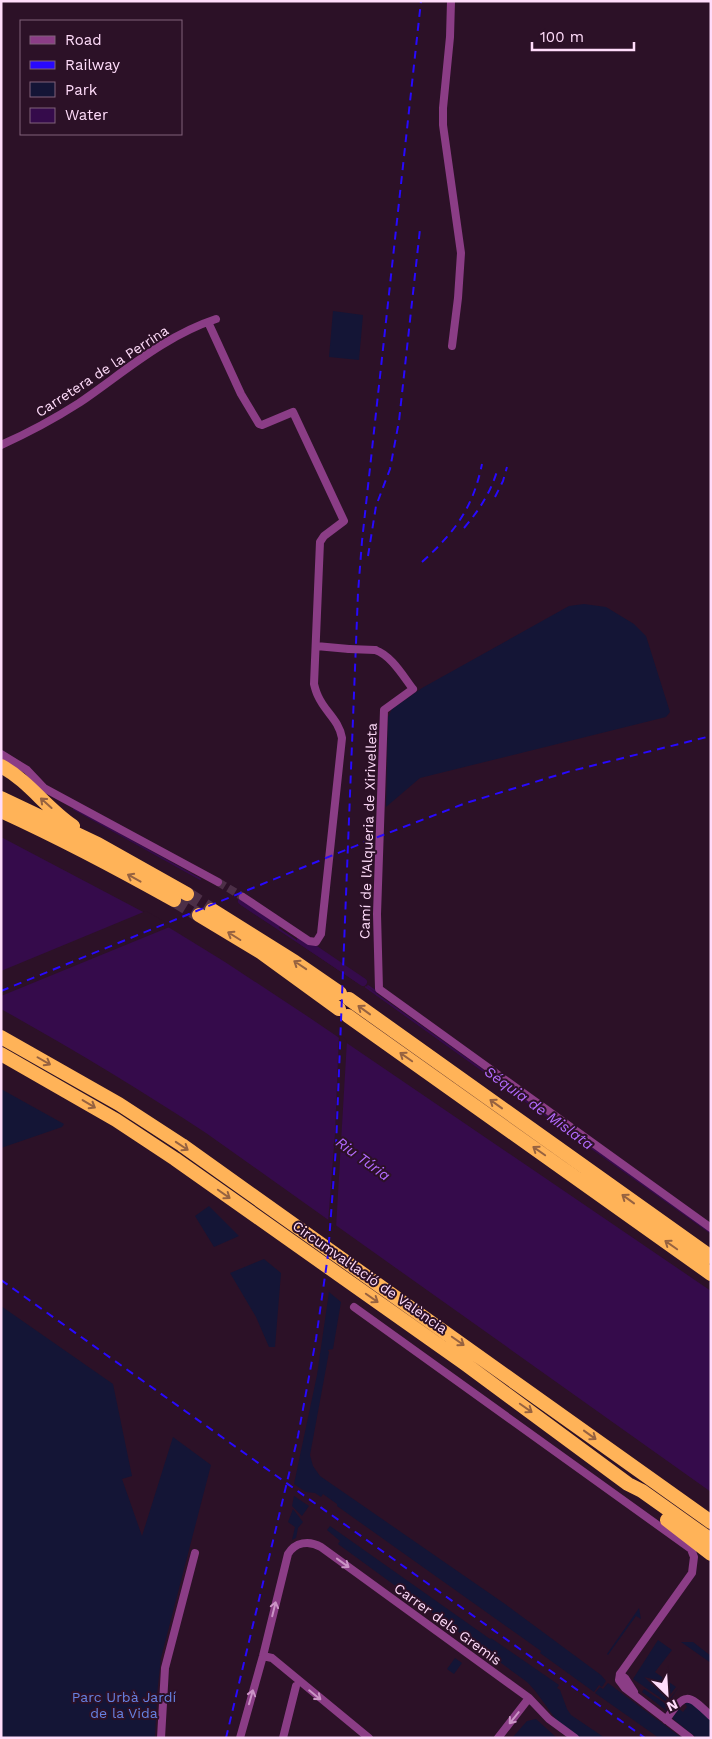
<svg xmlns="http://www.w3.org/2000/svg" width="712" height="1739" viewBox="0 0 712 1739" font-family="'Work Sans',sans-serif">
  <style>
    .green { fill: #141536 }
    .water { fill: #350b4b }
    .pier { fill: #2c1127 }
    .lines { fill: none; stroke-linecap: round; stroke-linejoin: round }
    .stream { stroke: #350b4b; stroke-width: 2 }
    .canal { stroke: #350b4b; stroke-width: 8 }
    .street-tunnel { stroke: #4c2f47; stroke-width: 8; stroke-dasharray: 8 4; stroke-linecap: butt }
    .highway-tunnel { stroke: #4c2f47; stroke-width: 14; stroke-dasharray: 14 7; stroke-linecap: butt }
    .street { stroke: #8b3d86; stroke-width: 8 }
    .highway { stroke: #ffb358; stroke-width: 14 }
    .rail { stroke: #2809fe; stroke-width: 2; stroke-dasharray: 8 6; stroke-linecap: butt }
    .street-bridge { stroke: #8b3d86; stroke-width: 8 }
    .oneway { stroke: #966240 }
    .oneway2 { stroke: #cb94c6 }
    .labels { text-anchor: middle; stroke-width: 4; stroke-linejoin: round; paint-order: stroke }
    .street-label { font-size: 14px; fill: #ffdcfa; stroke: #2c1127 }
    .park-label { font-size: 14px; fill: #6682e1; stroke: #2c1127 }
    .water-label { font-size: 15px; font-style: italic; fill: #b36bff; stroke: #2c1127 }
  </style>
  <rect width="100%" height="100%" fill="#2c1127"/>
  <path class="green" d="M333,311L363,315L359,360L329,357Z
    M584,604L606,607L634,624L646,636L670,712L666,717L420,778L386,807L388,717L392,709L422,688L569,606Z
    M1,1089L64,1124L62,1127L1,1148Z
    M209,1206L239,1236L214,1247L195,1216Z
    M264,1259L281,1273L275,1347H269L256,1317L230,1273Z
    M329,1292L341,1302L333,1349L328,1350L329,1352L310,1455L313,1466L320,1476L505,1604L601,1675L606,1681L602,1687L599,1685L594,1692L540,1653L541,1651L337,1506V1504L323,1494L321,1497L315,1493L306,1492L294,1484L317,1375Z
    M1,1306L113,1384L132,1476L122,1479L142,1536L173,1437L211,1465L161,1658L157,1694L155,1738H1Z
    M294,1496L309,1506L302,1516L292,1506Z
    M293,1509L303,1522L298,1528L296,1538L292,1540L295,1527L288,1522Z
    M330,1526L490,1639L491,1638L559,1685L557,1688L560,1690L567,1709L571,1715L605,1738C597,1738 584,1739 577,1737C557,1729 544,1698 527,1682L338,1544L340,1541L327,1530Z
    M639,1608L641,1619L636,1616L608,1655L607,1654Z
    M658,1640L672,1650L655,1672L676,1687L665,1701L633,1679Z
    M681,1642H693L711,1656V1663Z
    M455,1658L462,1663L454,1674L447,1669Z
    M608,1683L682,1738H659L595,1693L600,1687L603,1689Z
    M678,1688L665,1708L668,1712L642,1692L644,1689L666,1704Z
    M685,1703H692L711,1719V1738H697L673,1719V1717L679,1709L683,1712L687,1707Z
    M536,1719L557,1738H512L527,1721Z"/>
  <path class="water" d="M1,837L147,914L225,962L310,1018L711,1291V1492L206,1133C139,1089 71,1048 1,1009Z"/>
  <path class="pier" d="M146,911L172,926L1,996V971Z
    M339,1034L347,1040L336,1228L328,1223L335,1133Z"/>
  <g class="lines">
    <path class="stream" d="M74,809L200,879
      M241,904L361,984
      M368,986L377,992
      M366,987L711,1233"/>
    <path class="canal" d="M242,901L277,924
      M301,940L363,982"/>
    <path class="street-tunnel" d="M218,882L243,897"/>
    <path class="highway-tunnel" d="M187,894L212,910
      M174,900L199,915"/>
    <path class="street" d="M451,1L450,37L443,108V125L461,253L458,298L452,346
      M208,322L241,394L259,424L262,425L293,412L344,521L324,536L320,542L314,684C315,688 316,692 318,696C325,712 339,720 342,738L321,934L316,942L309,941L243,897
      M1,445C28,433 54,419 79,403C123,373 164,336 216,319
      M316,646L349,649
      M375,650C391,655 403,676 413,689L384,710L377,914L379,989L711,1228
      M1,754L27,770L44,788L218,882
      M354,1307L691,1549L694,1557L692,1573L620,1674
      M263,1656L272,1658L369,1738
      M620,1674L619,1680L625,1688L690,1738
      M620,1674L625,1678L634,1692
      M666,1720C685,1692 687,1693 711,1716
      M161,1738L165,1668L195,1553
      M240,1738L263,1656L288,1554C295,1542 309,1540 321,1547L529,1698L549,1719L575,1738
      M283,1738L296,1686
      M498,1738L529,1698"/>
    <path class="highway" d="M1,766C29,781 47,809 73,826
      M1,798L98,844L187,894
      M1,811C60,838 117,868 174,900
      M212,910L295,962L340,993
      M199,915L262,953L339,1009
      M349,999L711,1257
      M348,1016L711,1274
      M1,1037L119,1104L182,1145L711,1522
      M1,1054L116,1120L175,1159L464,1363L628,1484L642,1491L711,1540
      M667,1520L711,1554"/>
    <path class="rail" d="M495,497L503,481L507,467
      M464,528C480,509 491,492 498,468
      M368,556L376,506L390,469L399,421L420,229
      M422,562C455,532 473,508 482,464
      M1,991L370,840L466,803L571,771L711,736
      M1,1280L645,1738
      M226,1738L298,1436L316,1339L328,1255L336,1147L358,593L362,541L421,1"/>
    <path class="street-bridge" d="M349,649L375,650"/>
  </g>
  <defs><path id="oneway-shaft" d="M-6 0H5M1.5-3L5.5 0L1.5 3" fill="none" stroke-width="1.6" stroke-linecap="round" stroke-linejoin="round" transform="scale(1.25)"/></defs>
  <g class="oneway">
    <use href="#oneway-shaft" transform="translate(46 803) rotate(-138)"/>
    <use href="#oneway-shaft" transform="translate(134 878) rotate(-151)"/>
    <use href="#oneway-shaft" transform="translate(234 936) rotate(-148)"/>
    <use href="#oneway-shaft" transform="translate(300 965) rotate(-146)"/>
    <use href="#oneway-shaft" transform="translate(364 1010) rotate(-144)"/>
    <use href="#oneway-shaft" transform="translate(406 1057) rotate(-145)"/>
    <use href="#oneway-shaft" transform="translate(44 1061) rotate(30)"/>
    <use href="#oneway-shaft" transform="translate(89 1104) rotate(31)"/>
    <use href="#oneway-shaft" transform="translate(496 1104) rotate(-144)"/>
    <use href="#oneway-shaft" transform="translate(182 1146) rotate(34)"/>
    <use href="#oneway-shaft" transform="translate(539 1151) rotate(-145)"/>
    <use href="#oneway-shaft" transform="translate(224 1194) rotate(35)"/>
    <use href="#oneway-shaft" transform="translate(628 1199) rotate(-144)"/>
    <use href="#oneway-shaft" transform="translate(671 1245) rotate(-145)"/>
    <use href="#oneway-shaft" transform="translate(372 1298) rotate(35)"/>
    <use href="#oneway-shaft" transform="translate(458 1341) rotate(35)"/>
    <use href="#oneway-shaft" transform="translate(526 1408) rotate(35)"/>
    <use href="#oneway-shaft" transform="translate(590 1435) rotate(36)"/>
  </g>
  <g class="oneway2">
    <use href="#oneway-shaft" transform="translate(343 1563) rotate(36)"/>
    <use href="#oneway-shaft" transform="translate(274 1609) rotate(-76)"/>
    <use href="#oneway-shaft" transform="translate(315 1695) rotate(39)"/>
    <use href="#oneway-shaft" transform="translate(251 1697) rotate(-74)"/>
    <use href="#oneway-shaft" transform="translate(514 1718) rotate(129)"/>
  </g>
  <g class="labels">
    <g class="street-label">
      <text transform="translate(102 371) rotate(-33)" y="5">Carretera de la Perrina</text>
      <text transform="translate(368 831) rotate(-88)" y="5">Camí de l'Alqueria de Xirivelleta</text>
      <text transform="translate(370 1277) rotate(35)" y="5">Circumval·lació de València</text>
      <text transform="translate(448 1624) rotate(36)" y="5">Carrer dels Gremis</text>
    </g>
    <g class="park-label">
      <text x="124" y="1702">Parc Urbà Jardí<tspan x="124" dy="16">de la Vida</tspan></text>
    </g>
    <g class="water-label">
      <text transform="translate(539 1108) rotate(36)" y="5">Séquia de Mislata</text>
      <text transform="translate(363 1159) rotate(36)" y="5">Riu Túria</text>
    </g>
  </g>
  <rect width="712" height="1739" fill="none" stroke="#ffdcfa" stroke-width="5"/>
  <rect x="20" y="20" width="162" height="115" fill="#2c1127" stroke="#80627b"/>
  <rect x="30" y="36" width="25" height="8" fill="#8b3d86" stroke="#80627b"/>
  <text x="65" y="45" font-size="15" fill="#ffdcfa">Road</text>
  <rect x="30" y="61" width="25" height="8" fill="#2809fe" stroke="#80627b"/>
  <text x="65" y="70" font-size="15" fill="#ffdcfa">Railway</text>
  <rect x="30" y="82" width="25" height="15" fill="#141536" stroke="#80627b"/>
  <text x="65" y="95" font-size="15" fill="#ffdcfa">Park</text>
  <rect x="30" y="108" width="25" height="15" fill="#350b4b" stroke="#80627b"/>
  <text x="65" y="120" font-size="15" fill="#ffdcfa">Water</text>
  <g transform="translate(667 1694) rotate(155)" stroke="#2c1127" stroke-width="4" paint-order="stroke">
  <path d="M0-4L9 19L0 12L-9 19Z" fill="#ffdcfa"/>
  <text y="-8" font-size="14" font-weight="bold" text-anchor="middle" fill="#ffdcfa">N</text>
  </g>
  <path d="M532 42v8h102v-8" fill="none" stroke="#ffdcfa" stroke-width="2.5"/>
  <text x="540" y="42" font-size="15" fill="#ffdcfa" stroke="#2c1127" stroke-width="4" paint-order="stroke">100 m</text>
</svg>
